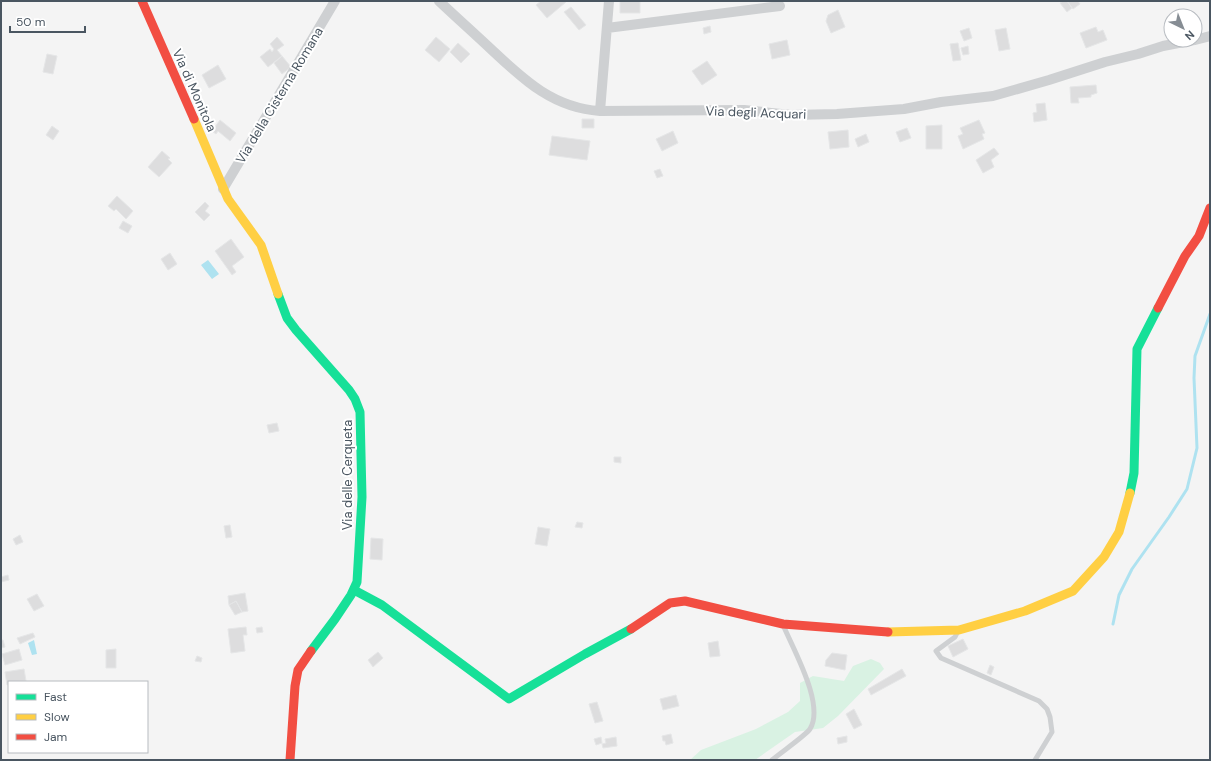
<svg xmlns="http://www.w3.org/2000/svg" width="1211" height="761" viewBox="0 0 1211 761" font-family="'DM Sans',sans-serif">
  <style>
    .green { fill: #d9f2e3 }
    .water { fill: #aee2f0 }
    .lines { fill: none; stroke-linecap: round; stroke-linejoin: round }
    .stream { stroke: #aee2f0; stroke-width: 3 }
    .building { fill: #ddddde; stroke: #e5e6e7 }
    .lane { stroke: #ced0d2; stroke-width: 5 }
    .street { stroke: #ced0d2; stroke-width: 10 }
    .fast { stroke: #16e098; stroke-width: 9 }
    .slow { stroke: #ffcf43; stroke-width: 9 }
    .jam { stroke: #f24e42; stroke-width: 9 }
    .labels { text-anchor: middle; stroke-width: 4; stroke-linejoin: round; paint-order: stroke }
    .street-label { font-size: 13px; fill: #4a5661; stroke: #fff }
  </style>
  <rect width="100%" height="100%" fill="#f4f4f4"/>
  <path class="green" d="M871,659L880,663L884,669L838,716L823,728L795,732L755,760H690L701,750L756,729L788,712L800,701V683L813,676L844,681L853,666Z"/>
  <path class="water" d="M208,260L219,274L212,279L201,265Z
    M34,640L37,654L32,655L28,643Z"/>
  <g class="lines">
    <path class="stream" d="M1113,624L1119,595L1132,569L1169,517L1187,489L1197,448L1194,378L1195,356L1210,314"/>
  </g>
  <path class="building" d="M541,1H565L566,2L547,18L536,5Z
    M620,1H640V13H620Z
    M1063,1H1067L1072,8L1067,12L1060,3Z
    M1067,1H1078L1080,4L1073,9Z
    M571,7L586,25L579,30L564,12Z
    M838,10L845,27L831,33L826,21L828,15Z
    M710,26L711,32L704,34L703,28Z
    M1096,27L1098,32L1103,30L1107,40L1086,48L1080,33Z
    M969,28L972,38L964,41L960,31Z
    M1006,28L1010,49L999,51L995,30Z
    M277,37L284,45L277,50L282,56L268,67L260,57L270,49L272,52L274,49L270,44Z
    M436,37L450,49L439,62L425,50Z
    M787,40L790,55L772,59L769,44Z
    M458,43L470,54L461,63L450,52Z
    M958,43L961,60L953,61L950,44Z
    M968,46L969,54L963,55L961,48Z
    M47,54L57,56L53,74L43,72Z
    M282,56L291,67L282,74L274,63Z
    M707,61L717,75L702,85L692,71Z
    M218,65L226,79L209,88L202,75Z
    M1096,85L1097,93L1091,95V97L1078,98L1079,103H1071L1070,87Z
    M1045,103L1047,120L1034,122L1033,113L1037,112L1036,104Z
    M582,119H594V128H582Z
    M220,120L236,133L230,141L218,131L216,134L212,131Z
    M979,120L985,133L982,134L984,139L963,149L958,136L963,134L960,128Z
    M942,125V149H926V126Z
    M52,126L59,131L53,140L46,135Z
    M907,128L911,138L900,142L896,132Z
    M848,130L849,147L830,149L828,132Z
    M673,131L678,143L662,151L656,139Z
    M866,134L869,142L858,147L855,139Z
    M552,136L590,141L587,160L549,155Z
    M994,148L999,154L991,160L994,167L983,173L976,160Z
    M162,151L170,158L168,159L172,163L159,177L148,167Z
    M660,169L663,176L657,178L654,171Z
    M117,196L133,211L126,219L116,209L114,211L108,206Z
    M205,202L209,206L205,211L210,215L204,221L195,212Z
    M123,221L132,226L128,233L119,228Z
    M231,239L244,257L232,266L236,272L232,275L215,251Z
    M170,253L177,264L168,270L161,259Z
    M277,423L279,431L269,433L267,425Z
    M614,457H621V463L614,462Z
    M577,522L583,523L582,528L575,527Z
    M230,525L232,537L226,538L224,526Z
    M538,527L550,529L547,546L535,544Z
    M20,535L23,542L16,545L13,539Z
    M371,538L383,539L382,560L370,559Z
    M8,575L9,580L1,582V577Z
    M245,593L248,611L242,612L236,601L229,605L228,596Z
    M37,594L44,606L34,611L27,599Z
    M236,601L242,612L235,615L229,605Z
    M246,627L247,635H243L245,651L231,653L228,629Z
    M262,627L263,632L257,633L256,628Z
    M33,633L35,637L20,644L17,638Z
    M963,639L968,649L953,657L948,646Z
    M1,640H3L5,647L1,648Z
    M718,641L720,656L710,657L708,643Z
    M19,649L22,660L5,665L2,654Z
    M116,649V668H106V650Z
    M378,652L383,658L373,667L368,660Z
    M832,653L847,655L845,670L825,666L826,660Z
    M197,656L202,658L201,662L195,661Z
    M990,665L994,667L991,675L987,673Z
    M24,669L26,681L9,682V684L7,685L5,672Z
    M902,669L906,676L871,695L868,689Z
    M676,695L679,706L663,710L660,699Z
    M597,702L603,721L595,723L589,704Z
    M854,709L862,725L854,729L846,714Z
    M671,734L673,743L666,745L665,741H663L662,736Z
    M847,736V742L838,744L837,738Z
    M601,737L602,743L596,745L594,739Z
    M616,737L617,746L603,748L602,744L606,743L605,739Z"/>
  <g class="lines">
    <path class="lane" d="M957,633L955,637L936,651L941,658L1039,701L1047,709L1050,717L1052,732L1035,760
      M772,760C780,753 805,736 810,729C825,705 794,651 784,627"/>
    <path class="street" d="M439,1C457,18 475,34 493,51C525,81 554,108 600,111L744,110L791,115L837,114L904,109L941,102L993,96L1049,80L1105,62L1138,54L1163,46L1194,40
      M607,28L780,6
      M1195,40L1210,36
      M600,111L609,1
      M223,189L335,1"/>
    <path class="fast" d="M278,294L287,318L296,330L349,390L355,399L360,412L362,497L357,582L351,595L335,619L311,651
      M1130,493L1134,473L1137,349L1158,308
      M354,590L382,605L509,699L585,654L631,629"/>
    <path class="slow" d="M194,119L228,199L261,245L278,294
      M888,632L959,630L1025,611L1073,591L1104,557L1119,532L1130,493"/>
    <path class="jam" d="M142,1L194,119
      M1158,308L1185,256L1199,236L1210,208
      M631,629L670,603L685,601L783,624L888,632
      M290,760L295,686L298,670L311,651"/>
  </g>
  <g class="labels">
    <g class="street-label">
      <text transform="translate(195 90) rotate(66)" y="5">Via di Monitola</text>
      <text transform="translate(279 95) rotate(-59)" y="5">Via della Cisterna Romana</text>
      <text transform="translate(756 112) rotate(2)" y="5">Via degli Acquari</text>
      <text transform="translate(347 475) rotate(-90)" y="5">Via delle Cerqueta</text>
    </g>
  </g>
  <rect width="1211" height="761" fill="none" stroke="#4a5661" stroke-width="4"/>
  <rect x="8" y="681" width="140" height="72" fill="#ffffff" stroke="#b7bbc0"/>
  <rect x="16" y="694" width="20" height="6" fill="#16e098" stroke="#b7bbc0"/>
  <text x="44" y="701" font-size="12" fill="#4a5661">Fast</text>
  <rect x="16" y="714" width="20" height="6" fill="#ffcf43" stroke="#b7bbc0"/>
  <text x="44" y="721" font-size="12" fill="#4a5661">Slow</text>
  <rect x="16" y="734" width="20" height="6" fill="#f24e42" stroke="#b7bbc0"/>
  <text x="44" y="741" font-size="12" fill="#4a5661">Jam</text>
  <g transform="translate(1183 28) rotate(137)"><circle r="19" fill="#ffffff" stroke="#b7bbc0"/>
  <path d="M0-3L7 15L0 10L-7 15Z" fill="#868d94"/>
  <text y="-6" font-size="11" font-weight="bold" text-anchor="middle" fill="#4a5661">N</text>
  </g>
  <path d="M10 26v6h75v-6" fill="none" stroke="#4a5661" stroke-width="2"/>
  <text x="16" y="26" font-size="12" fill="#4a5661" stroke="#ffffff" stroke-width="3" paint-order="stroke">50 m</text>
</svg>
